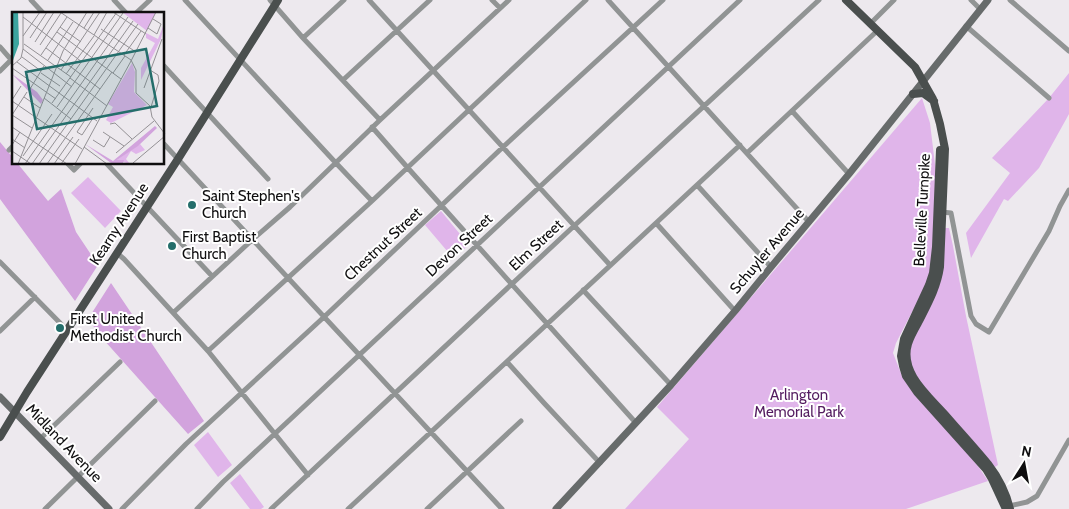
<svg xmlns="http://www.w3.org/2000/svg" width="1069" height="509" viewBox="0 0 1069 509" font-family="Cabin,sans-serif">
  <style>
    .green { fill: #e0b5ea }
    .forest { fill: #d2a3dd }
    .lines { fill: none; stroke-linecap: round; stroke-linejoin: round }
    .street { stroke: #919494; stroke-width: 5 }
    .secondary { stroke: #676b6b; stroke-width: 7 }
    .primary { stroke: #4a4f4e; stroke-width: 8 }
    .poi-dot { fill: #246e6b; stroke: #fff; stroke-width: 2 }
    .labels { text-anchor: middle; stroke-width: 4; stroke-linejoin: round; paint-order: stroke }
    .poi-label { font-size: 15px; fill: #0f0e0f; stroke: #fff; text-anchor: start }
    .street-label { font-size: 15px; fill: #0f0e0f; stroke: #fff }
    .park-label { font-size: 15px; fill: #541c60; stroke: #fff }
    .inset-road { fill: none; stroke: #949195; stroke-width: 1 }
    .view { fill: #246e6b; fill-opacity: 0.15; stroke: #246e6b; stroke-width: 2.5 }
    .inset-edge { fill: none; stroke: #0f0e0f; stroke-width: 2.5 }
  </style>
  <rect width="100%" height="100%" fill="#ede9ee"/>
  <path class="green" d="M1069,73V114L1039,168L1008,201L1004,199L971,258L966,233L1010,173L992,158L1049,98Z
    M922,98L930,123L937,181L931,272L927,283L896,343L893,353L902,376L917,395L978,466L988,481L906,509H625L689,439L657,407Z
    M88,177L121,211L105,228L71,193Z
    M441,211L469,245L453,258L425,225Z
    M944,228H949L953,246L966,316L998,465L995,467L925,389C913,373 908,365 910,345Z
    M208,432L232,465L218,477L194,445Z
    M240,474L264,507L261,509H250L230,483Z"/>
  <path class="forest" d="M0,142L14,159V164H18L48,201L61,189L76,232L98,265L75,301L0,199Z
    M111,283L204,421L188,434L103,339L88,319Z"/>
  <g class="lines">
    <path class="street" d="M31,0L44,14
      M114,0L127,14
      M185,0L335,162L372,201
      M270,0L303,38L380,120
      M369,0L610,265
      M492,0L500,8
      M608,0L809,222
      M971,0L980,9
      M1010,0L1069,51
      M135,14L150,0
      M870,24L894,0
      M966,26L1049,98
      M303,38L344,0
      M0,47L14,63
      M164,66L268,179
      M0,71L11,60
      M343,80L430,0
      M792,111L849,174
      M372,127L407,167L636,423
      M164,144L502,509
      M9,150L14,145
      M747,153L877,31
      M68,164L74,170L80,164
      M107,164L212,276
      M697,185L771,267
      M942,212L951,213L971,316L976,324L989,332L1049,231L1060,206L1069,190
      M656,223L735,311
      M117,253L124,259L208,351L308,475
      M0,262L67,330
      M583,290L671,385
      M174,312L252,240L290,207L380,120L509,0
      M0,331L35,297
      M208,351L372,201L586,0
      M507,362L544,403L600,463
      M41,438L120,362
      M1009,506L1027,502L1037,496L1069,440
      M45,509L155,401
      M122,509L186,444L324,317L503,147L663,0
      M197,509L223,482L740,0
      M271,509L574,226L819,0
      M348,509L740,145
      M427,509L521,421"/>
    <path class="secondary" d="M0,397L109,509
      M556,509L671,385L735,311L771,267L849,174L988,0"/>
    <path class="primary" d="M846,0L915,67L933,99L940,124L945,149L940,267C937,288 927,305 918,323C914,330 910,337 908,344C899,374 931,398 948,418C961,433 975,448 988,464C998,477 1006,492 1010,509
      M913,94L923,93L934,101
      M940,150L936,247L933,273L929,285L904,339L901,356L903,366L906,376L917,392L986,469L992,479L1005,507
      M0,437L27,392L178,159L278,0"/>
  </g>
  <g class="poi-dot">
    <circle cx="192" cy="205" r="5"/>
    <circle cx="172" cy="246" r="5"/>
    <circle cx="60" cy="328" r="5"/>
  </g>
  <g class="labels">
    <g class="poi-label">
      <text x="202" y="201">Saint Stephen's<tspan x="202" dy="17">Church</tspan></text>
      <text x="182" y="242">First Baptist<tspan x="182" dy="17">Church</tspan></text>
      <text x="70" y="324">First United<tspan x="70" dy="17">Methodist Church</tspan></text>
    </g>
    <g class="street-label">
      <text transform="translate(922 210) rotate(-87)" y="5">Belleville Turnpike</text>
      <text transform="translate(119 224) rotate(-57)" y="5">Kearny Avenue</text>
      <text transform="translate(383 244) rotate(-43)" y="5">Chestnut Street</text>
      <text transform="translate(459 245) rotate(-43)" y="5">Devon Street</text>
      <text transform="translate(536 245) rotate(-43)" y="5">Elm Street</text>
      <text transform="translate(767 251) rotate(-50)" y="5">Schuyler Avenue</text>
      <text transform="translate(64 443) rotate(46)" y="5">Midland Avenue</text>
    </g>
    <g class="park-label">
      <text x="799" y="400">Arlington<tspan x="799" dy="17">Memorial Park</tspan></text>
    </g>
  </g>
  <g transform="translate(12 12)">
    <rect width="152" height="152" fill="#ede9ee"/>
    <path d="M110,0H144L135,19ZM152,12L149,27L129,68V56L143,31L134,26V21L146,27ZM120,51L123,60L122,80L135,93L99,111L94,108L101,95L96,92ZM128,132L133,138L124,142L119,139L114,147L118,152L105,148Z" fill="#e0b5ea"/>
    <path d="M0,62L25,80L31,88L29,92ZM143,114L145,116L126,134L105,148H112L111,151L115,152L99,151L73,132L101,149Z" fill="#d2a3dd"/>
    <path d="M0,0H6L7,32L0,51Z" fill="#3ca49f"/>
    <path class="inset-road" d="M48,0L119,48L124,58V81L138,94L140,105M101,0L134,22M11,5L70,50M48,15L69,30M72,16L82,0M136,16L145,22L149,12L141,7M89,17L124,40M45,20L109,67M82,23L95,0M11,24L28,0M18,26L35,0M23,30L42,0M12,32L59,65M28,33L49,1M34,36L88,77M11,37L60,75M29,43L55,5M112,43L129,19M10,45L29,59M36,48L61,10M119,49L144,0M5,50L85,109M0,54L9,46L11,37V0M0,56L44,87M49,58L88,0M138,58L146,63L147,69L139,95M29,61L48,74M101,61L113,44M54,62L82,24M58,66L95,94M132,76L150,27M18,77L32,54M12,85L28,96M32,86L59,107M0,88L9,74M0,89L70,137M40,91L105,0M45,95L111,1M0,103L15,80M0,103L20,116M140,105L153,122M81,106L70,123L65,120L81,96M98,112L103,111L120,127M0,115L55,152M91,120L112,134M0,127L13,136M81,128L92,135L98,125M0,133L8,120M72,135L95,152M0,139L19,152M104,141L142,109M11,144L40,102M121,151L153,124M6,152L51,39L75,0M13,152L116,5M20,152L121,9M27,152L126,12M35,152L100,60M42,152L61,125M49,152L67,127M63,152L119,49"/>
    <path class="view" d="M134,37L145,94L25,117L14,60Z"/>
    <rect width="152" height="152" class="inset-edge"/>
  </g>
  <g transform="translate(1024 464) rotate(11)" stroke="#ffffff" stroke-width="4" paint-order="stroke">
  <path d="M0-4L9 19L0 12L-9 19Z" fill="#0f0e0f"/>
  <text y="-8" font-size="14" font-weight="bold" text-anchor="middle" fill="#0f0e0f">N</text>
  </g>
</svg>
